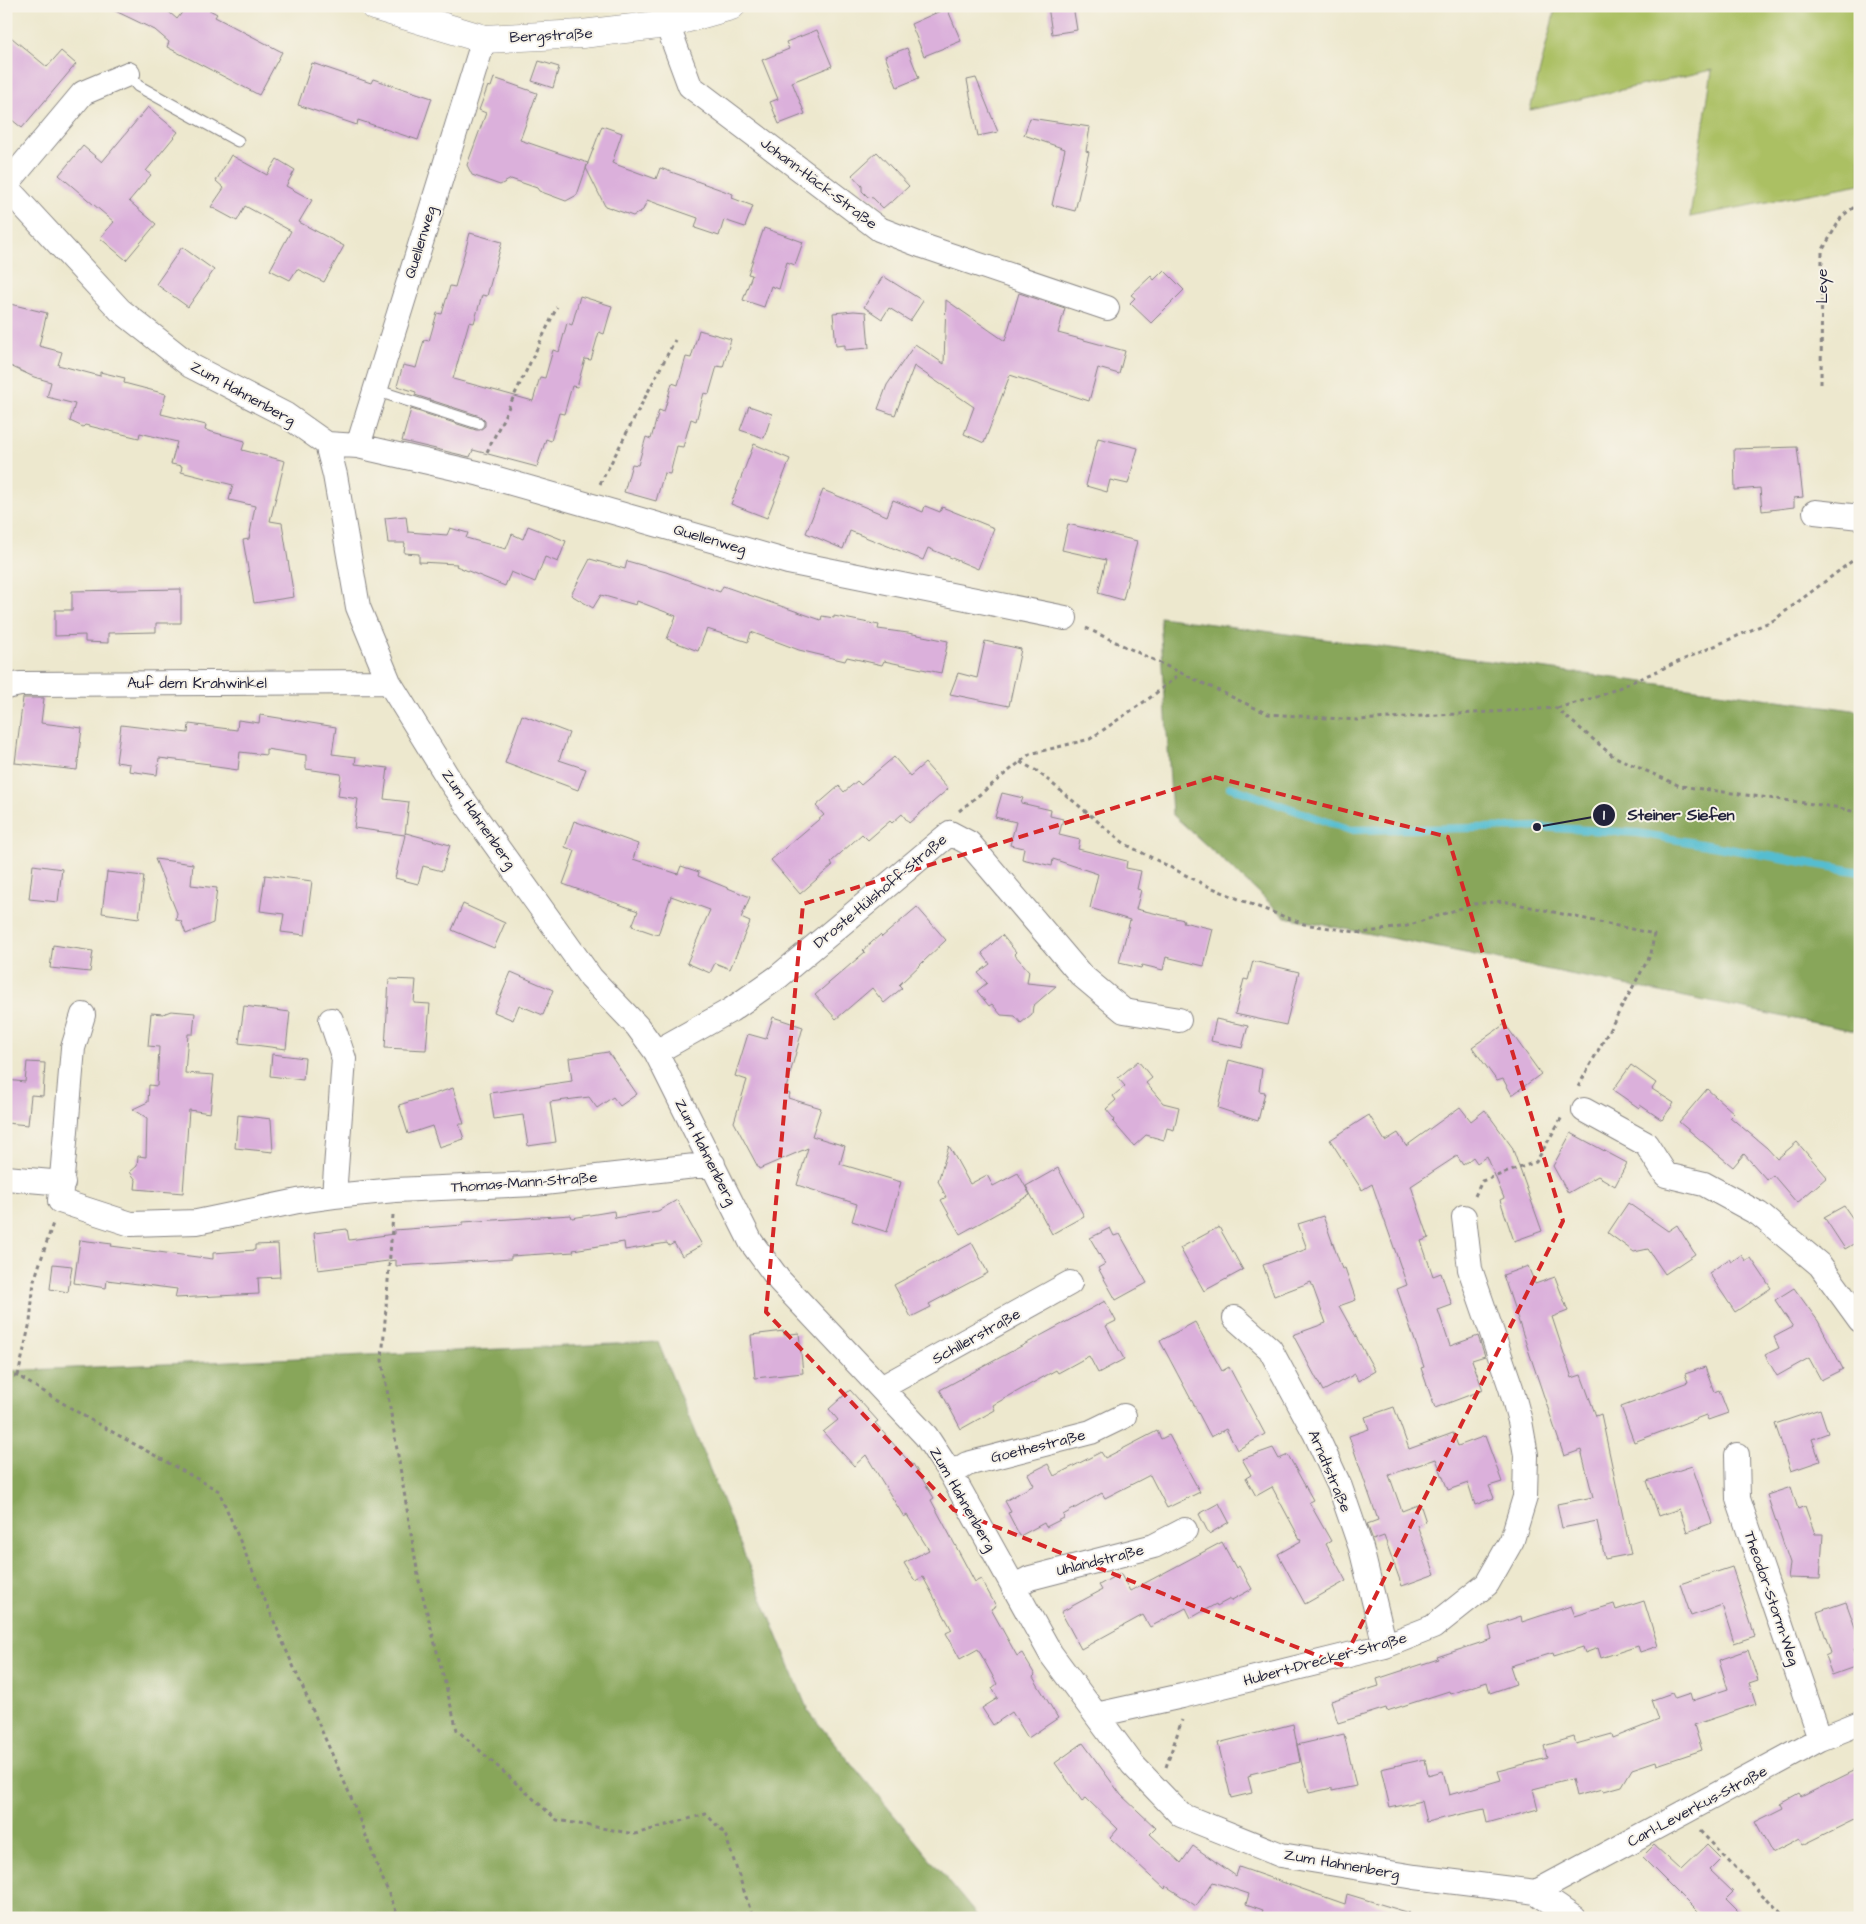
<svg xmlns="http://www.w3.org/2000/svg" width="1866" height="1924" viewBox="0 0 1866 1924" font-family="'Architects Daughter',sans-serif">
  <style>
    .green { fill: #abc064; stroke: #667150 }
    .forest { fill: #88a65a; stroke: #55644a }
    .lines { fill: none; stroke-linecap: round; stroke-linejoin: round }
    .stream { stroke: #54bdd0; stroke-width: 8 }
    .building { fill: #dbb0db }
    .service-casing { stroke: #888584; stroke-width: 13 }
    .minor-casing { stroke: #888584; stroke-width: 26 }
    .tertiary-casing { stroke: #888584; stroke-width: 29 }
    .path { stroke: #888584; stroke-width: 3; stroke-dasharray: 4 4; stroke-linecap: butt }
    .service { stroke: #fff; stroke-width: 11 }
    .minor { stroke: #fff; stroke-width: 24 }
    .tertiary { stroke: #fff; stroke-width: 28 }
    .marked { fill: none; stroke: #d62828; stroke-width: 4; stroke-dasharray: 10 6; stroke-linejoin: round }
    .labels { text-anchor: middle; stroke-width: 4; stroke-linejoin: round; paint-order: stroke }
    .street-label { font-size: 15px; fill: #22223b; stroke: #f7f3e8 }
    .leader { fill: none; stroke: #22223b; stroke-width: 2 }
    .callout-dot { fill: #22223b; stroke: #f7f3e8; stroke-width: 2 }
    .mark-label { font-size: 15px; text-anchor: middle; font-weight: bold; fill: #fff }
    .callout-label { font-size: 16px; text-anchor: middle; font-weight: bold; fill: #22223b; stroke: #f7f3e8; stroke-width: 4; stroke-linejoin: round; paint-order: stroke }
  </style>
  <rect width="100%" height="100%" fill="#f7f3e8"/>
  <filter id="ink" filterUnits="userSpaceOnUse"><feTurbulence type="fractalNoise" baseFrequency=".02" numOctaves="2"/><feDisplacementMap in="SourceGraphic" scale="10" xChannelSelector="R" yChannelSelector="G"/><feConvolveMatrix kernelMatrix="1 2 1 2 8 2 1 2 1" color-interpolation-filters="sRGB"/></filter>
  <filter id="wash" filterUnits="userSpaceOnUse"><feTurbulence type="fractalNoise" baseFrequency=".0096" numOctaves="4" result="noise"/><feDisplacementMap in="SourceGraphic" scale="20" xChannelSelector="R" yChannelSelector="G"/><feGaussianBlur stdDeviation="1.12" result="paint"/><feColorMatrix in="noise" values="0 0 0 0 0 0 0 0 0 0 0 0 0 0 0 0 0 1.4 0 .05"/><feComposite in="paint" operator="in"/></filter>
  <g filter="url(#wash)">
    <rect width="100%" height="100%" fill="#ede8ce"/>
    <path class="green" d="M1556,6H1860V184L1690,217L1712,70L1530,110Z"/>
    <path class="forest" d="M1160,617L1860,711V1032L1285,917L1172,814Z
      M658,1342L808,1711L979,1918H6V1371Z"/>
    <g class="lines">
      <path class="stream" d="M1230,787L1350,830L1537,827L1638,833L1860,872"/>
    </g>
    <g id="blocks">
      <path class="building" d="M105,6H162L177,19L187,6H202L217,14L215,17L282,52L259,95L167,47L169,42L155,30Z
        M1048,6H1073L1077,30L1052,34Z
        M947,8L961,41L924,56L911,24Z
        M817,30L832,66L792,82L805,114L779,124L770,102L778,99L762,60L789,49L786,42Z
        M6,33L47,67L61,51L76,64L22,128L6,115Z
        M907,48L919,78L897,87L885,56Z
        M539,61L559,67L553,88L532,81Z
        M312,63L371,83L373,79L432,98L418,140L358,120L357,125L298,105Z
        M494,78L537,93L520,140L588,163L577,195L566,201L539,191L537,188L511,179L500,185L472,175L467,165L486,113L479,110L488,86L491,87Z
        M976,78L998,132L978,136L967,80Z
        M148,107L178,132L146,171L151,175L129,201L156,224L126,260L100,238L114,222L59,175L83,146L102,162Z
        M1030,118L1090,127L1086,151L1089,152L1075,211L1052,205L1065,149L1024,135Z
        M602,126L622,133L612,163L656,179L660,168L733,194L732,198L753,206L745,227L724,220L719,236L695,228L698,218L647,200L643,210L633,216L605,206L586,168Z
        M877,152L909,186L892,202H890L883,208L873,198L868,197L862,191V186L852,175Z
        M231,155L267,175L277,159L295,170L286,186L312,200L299,222L344,246L324,282L297,269L290,280L270,270L291,231L245,206L237,221L211,207L224,188L216,181Z
        M764,228L803,242L795,265L787,262L779,289L771,286L764,307L743,300L752,275L748,274Z
        M470,233L502,242L487,296L482,295L474,323L469,322L453,379L533,401L540,377L545,378L553,350L559,352L567,323L572,325L580,296L612,306L604,334L599,332L591,360L585,359L577,387L572,386L564,414L559,413L551,441L546,439L537,467L473,450L470,457L402,441L411,409L476,430H480L485,426V421L480,416L415,395L416,392L397,386L403,365L416,368L424,340L429,341L437,313L442,314L450,286L455,287Z
        M182,247L214,270L188,307L156,284Z
        M1164,270L1184,290L1151,323L1130,303L1135,298L1131,295L1151,276L1154,280Z
        M883,276L923,301L910,321L889,308L882,319L864,307Z
        M1019,293L1065,308L1058,333L1125,351L1119,374L1098,368L1089,401L1010,375L984,443L964,434L974,407L914,366L895,415L878,409L887,385L915,344L944,364L946,300L1005,341Z
        M6,303L47,313L39,346L62,352L58,365L100,376V372L125,378L124,383L166,394L161,414L206,425L205,430L245,441L242,450L285,461L270,521L282,523L294,597L254,603L243,540L249,539L255,506L229,500L233,485L181,472L182,466L171,464L177,442L140,433L139,438L85,425L83,427L70,421L75,404L47,397L51,382L34,377L6,364Z
        M854,311L866,312L869,348L845,350V345L836,346L833,313Z
        M699,330L731,339L723,367L717,366L709,394L704,393L696,421L691,419L683,447L677,446L670,474L664,473L656,501L624,492L632,464L638,465L646,437L651,439L659,410L664,412L672,383L678,385L686,357L691,358Z
        M749,406L772,414L764,438L740,430Z
        M1098,438L1138,448L1128,484L1110,480L1107,492L1086,486Z
        M754,444L790,459L767,518L731,504Z
        M1797,447L1803,497L1794,498V507L1762,511L1760,488L1735,490L1734,449Z
        M823,490L887,516L893,500L923,512L925,506L940,512L942,507L994,528L978,569L928,548L923,560L850,531L843,549L806,533Z
        M406,516L408,532L447,535L450,528L468,533L466,538L506,549L512,534L523,539L528,526L566,541L558,562L545,557L535,582L511,572L505,586L456,566L457,564L419,562V554L404,553L405,543H388L385,518Z
        M1068,524L1137,541L1123,600L1098,593L1106,560L1062,550Z
        M590,559L625,569L627,561L666,572L720,592L723,586L821,620L822,616L834,618V616L879,625L878,629L908,633L948,641L941,673L884,661L882,665L847,657L845,661L799,650L751,632L748,642L707,629L698,651L667,639L676,616L637,601L636,605L601,595L593,608L571,595Z
        M181,589V623H156V632L108,633V643L85,642V635L55,636V610H72V591Z
        M985,641L1021,649L1009,706L950,694L958,673L977,678Z
        M23,698H44L41,723L82,728L77,770L15,763Z
        M260,715L336,727L332,754L356,757L355,764L388,768L384,799L409,802L405,834L406,833L450,845L442,871L423,866L418,884L395,878L405,835L354,828L358,799L338,796L341,774L306,769V755L266,749V755L240,752L238,770L209,766L210,764L159,758L157,775L129,771L130,764L116,762L121,725L188,733L189,724L237,730L238,720L259,723Z
        M522,715L569,733L559,760L586,769L578,790L505,763Z
        M894,757L910,776L925,763L948,789L909,823L902,814L892,823L890,821L868,840L862,834L831,862L833,865L800,894L771,860L824,815L816,806L839,786L844,792L857,781L861,785Z
        M1002,793L1023,798L1021,803L1051,810L1050,816L1063,819L1059,835L1080,840L1078,849L1127,861L1126,868L1141,871L1137,889L1141,890L1136,909L1184,920L1183,922L1213,929L1204,966L1166,957L1163,970L1142,965L1141,968L1119,963L1130,920L1090,908L1098,874L1053,859L1052,866L1022,859L1024,848L1010,845L1016,822L995,817Z
        M574,821L638,844L633,859L678,874L681,866L699,872L698,876L750,897L741,918L750,922L730,969L715,963L710,973L687,963L710,910L671,896L658,935L632,926L638,911L563,884L575,851L565,847Z
        M155,859L193,864L191,885L217,888L213,923L186,934L181,921L176,920L177,913Z
        M33,865L62,869L58,902L29,899Z
        M107,872L144,876L139,918L102,913Z
        M265,875L312,881L305,935L281,932L284,914L260,911Z
        M463,904L505,923L494,948L452,930Z
        M917,907L946,940L899,985L902,988L884,1003L872,988L836,1019L815,995L865,952L863,950L880,935L882,937Z
        M1002,935L1016,952L1014,954L1029,971L1027,983L1056,986L1033,1006L1032,1014L1021,1023L1015,1016L1001,1015L992,1004L989,1006L977,991L987,983L978,973L990,964L982,953Z
        M53,945L93,951L90,972L50,968Z
        M1253,961L1299,972L1286,1025L1235,1014L1244,979L1248,980Z
        M511,972L553,990L543,1015L519,1005L513,1020L494,1012Z
        M389,979L416,980L414,1003L430,1004L426,1050L385,1048Z
        M244,1006L290,1012L286,1049L239,1043Z
        M171,1011L195,1013L193,1034H188L185,1073L214,1075L210,1113L189,1110L183,1193L135,1189L136,1180L130,1172L137,1166L138,1156L146,1157L147,1118L133,1109L148,1102L149,1085L157,1086L159,1047L148,1046L151,1013L163,1014Z
        M773,1017L803,1027L785,1092L790,1094L788,1098L821,1108L812,1136L845,1146L840,1164L901,1182L887,1232L852,1221L857,1204L797,1185L808,1148L759,1169L734,1122L747,1080L735,1076L748,1034L766,1039Z
        M1216,1019L1248,1026L1242,1048L1211,1041Z
        M1505,1024L1541,1074L1512,1095L1503,1079L1497,1081L1472,1047Z
        M608,1052L637,1094L620,1106L613,1097L597,1108L589,1097L550,1102L556,1142L528,1146L523,1115L494,1119L490,1093L572,1081L569,1058Z
        M272,1054L305,1058L303,1080L270,1076Z
        M1229,1060L1262,1069L1259,1091L1265,1092L1258,1121L1218,1108Z
        M1138,1061L1152,1078L1146,1083L1163,1103L1179,1107L1174,1130L1167,1128L1164,1140L1146,1135L1134,1146L1113,1122L1115,1120L1106,1109L1116,1100L1113,1096L1125,1086L1118,1078Z
        M27,1062L45,1063L43,1096L31,1095L28,1125L6,1123V1080L25,1082Z
        M1631,1065L1656,1083L1652,1089L1674,1103L1662,1120L1640,1105L1639,1108L1613,1090Z
        M453,1088L464,1124H459L464,1139L439,1147L432,1126L408,1134L399,1105Z
        M1707,1089L1734,1113L1730,1117L1767,1148L1777,1159L1797,1142L1827,1177L1797,1203L1773,1175L1767,1180L1744,1154L1733,1167L1679,1122Z
        M1460,1107L1471,1121L1485,1110L1512,1147L1542,1231L1514,1241L1500,1200L1504,1198L1487,1156L1477,1163L1473,1157L1463,1165L1457,1156L1411,1186L1429,1238L1421,1241L1433,1276L1441,1273L1452,1305L1438,1310L1450,1346L1478,1336L1485,1356L1472,1360L1483,1390L1435,1408L1421,1368L1424,1367L1397,1289L1407,1285L1372,1184L1362,1190L1330,1140L1369,1115L1385,1141L1398,1133L1406,1146Z
        M238,1115L271,1119L273,1152L235,1148Z
        M1571,1133L1627,1163L1615,1186L1598,1176L1568,1193L1553,1166Z
        M949,1146L970,1184L987,1175L993,1186L1018,1173L1030,1195L960,1234L941,1200L946,1197L938,1181Z
        M1058,1168L1084,1216L1052,1234L1026,1186Z
        M677,1200L702,1245L682,1256L674,1243L669,1246L667,1243L625,1250L624,1242L573,1250L574,1252L511,1256V1259L396,1266V1260L318,1270L314,1233L347,1229L349,1240L394,1234V1230L463,1225V1222L571,1215L572,1218L614,1211L615,1218L658,1211Z
        M1628,1203L1668,1231L1677,1225L1695,1254L1665,1274L1648,1249L1634,1252L1608,1233Z
        M1844,1206L1860,1229V1240L1845,1249L1824,1217Z
        M1323,1216L1342,1269L1345,1268L1356,1300L1339,1306L1375,1371L1358,1381L1355,1374L1323,1391L1293,1335L1326,1323L1311,1282L1274,1296L1263,1265L1307,1249L1298,1224Z
        M1219,1227L1243,1270L1204,1291L1180,1248Z
        M1110,1228L1114,1236L1120,1234L1147,1283L1116,1300L1098,1268L1105,1264L1090,1238Z
        M80,1240L112,1244L111,1246L213,1259V1253L255,1250V1245L278,1244L280,1277L258,1278L259,1294L175,1298L177,1289L107,1280L106,1288L74,1283Z
        M972,1243L988,1273L929,1304L931,1307L911,1317L894,1285Z
        M1741,1255L1746,1261L1751,1258L1771,1288L1735,1312L1709,1273L1729,1259L1731,1262Z
        M53,1264L72,1266L68,1292L50,1289Z
        M1528,1266L1535,1284L1555,1277L1568,1311L1552,1317L1572,1378L1581,1375L1596,1416L1601,1414L1631,1554L1605,1559L1597,1521L1562,1528L1557,1504L1593,1497L1581,1450L1564,1456L1503,1275Z
        M1794,1288L1818,1321L1843,1369L1821,1380L1809,1358L1777,1376L1765,1355L1779,1348L1774,1337L1793,1327L1775,1300Z
        M1105,1301L1116,1321L1106,1326L1124,1359L1098,1373L1089,1356L1058,1373L1056,1370L993,1405L995,1410L961,1429L940,1390Z
        M1195,1322L1222,1371L1229,1367L1265,1434L1237,1450L1226,1429L1211,1437L1160,1341Z
        M784,1331V1335L799,1333L803,1373L755,1378L751,1335Z
        M1705,1367L1714,1392L1719,1390L1728,1413L1708,1420L1706,1415L1634,1442L1621,1407L1688,1382L1685,1374Z
        M850,1390L878,1421L875,1423L912,1465L913,1464L934,1498L931,1500L975,1582L981,1579L996,1606L991,1609L1017,1656L1022,1653L1035,1675L1033,1677L1058,1718L1028,1738L1012,1712L993,1725L982,1708L998,1698L992,1688L997,1684L978,1649L960,1659L946,1633L952,1630L923,1577L915,1581L904,1563L929,1550L907,1515L904,1517L866,1455L854,1466L823,1432L838,1420L829,1409Z
        M1394,1407L1409,1449L1453,1433L1458,1446L1485,1436L1502,1482L1489,1486L1494,1498L1475,1505L1468,1483L1448,1490L1436,1459L1389,1475L1402,1511L1420,1504L1426,1522L1417,1525L1435,1574L1402,1586L1384,1536L1373,1540L1367,1524L1378,1520L1349,1436L1369,1429L1365,1417Z
        M1820,1409L1828,1433L1812,1439L1820,1461L1791,1471L1775,1424Z
        M1157,1431L1161,1439L1169,1435L1200,1492L1167,1508L1150,1475L1105,1498L1102,1493L1063,1515L1064,1518L1046,1527L1044,1523L1020,1536L1008,1513L1011,1512L1005,1501L1034,1485L1028,1474L1048,1464L1054,1476L1101,1452L1105,1458Z
        M1273,1448L1279,1459L1288,1455L1313,1500L1309,1502L1331,1541L1326,1544L1346,1581L1305,1604L1278,1554L1301,1541L1272,1487L1256,1496L1246,1478L1251,1475L1242,1459Z
        M1692,1466L1712,1523L1687,1532L1679,1509L1659,1516L1647,1481Z
        M1791,1487L1798,1509L1805,1506L1815,1534H1823L1820,1579L1788,1578L1790,1563L1767,1495Z
        M1219,1503L1229,1522L1209,1534L1199,1514Z
        M1222,1542L1236,1568L1239,1566L1252,1589L1230,1601V1599L1217,1606L1216,1604L1191,1618L1186,1608L1150,1627L1143,1615L1081,1649L1061,1612L1102,1590L1099,1585L1120,1573L1130,1591Z
        M1732,1567L1755,1636L1734,1643L1722,1605L1691,1616L1680,1584Z
        M1644,1601L1658,1646L1640,1652L1638,1646L1601,1658L1598,1648L1585,1653L1583,1647L1554,1656L1553,1653L1510,1666L1516,1684L1490,1693L1487,1682L1450,1694L1449,1691L1387,1711L1386,1708L1338,1723L1331,1701L1379,1686L1377,1679L1438,1659L1437,1657L1492,1639L1489,1627L1521,1616L1522,1622L1571,1606L1575,1616L1614,1604L1616,1610Z
        M1846,1602L1860,1641V1646L1854,1648L1860,1665L1832,1675L1825,1656L1831,1653L1817,1612Z
        M1748,1650L1758,1680L1749,1683L1756,1704L1694,1725L1702,1750L1657,1765L1656,1761L1632,1769L1622,1786L1604,1791L1603,1789L1576,1796L1572,1779L1533,1789L1538,1809L1487,1823L1484,1809L1426,1822L1421,1801L1390,1808L1381,1769L1425,1759L1428,1775L1443,1771L1449,1795L1501,1780L1498,1771L1547,1758L1544,1746L1574,1737L1576,1744L1612,1734L1613,1738L1659,1720L1652,1700L1672,1693L1675,1699L1690,1694L1692,1701L1728,1689L1719,1660Z
        M1293,1724L1300,1762L1250,1774L1251,1776L1248,1777L1252,1793L1231,1798L1218,1743Z
        M1344,1734L1356,1786L1332,1791V1788L1309,1793L1297,1745Z
        M1083,1743L1121,1795L1156,1828L1150,1834L1181,1863L1193,1846L1236,1876L1239,1867L1345,1904L1347,1894L1410,1913L1409,1918H1260L1263,1910L1246,1904L1249,1894L1213,1882L1196,1906L1166,1886L1165,1889L1110,1838L1118,1829L1086,1798L1082,1801L1055,1763Z
        M1860,1768V1817L1803,1845L1799,1839L1772,1853L1755,1822L1783,1808L1781,1804L1799,1794L1801,1797Z
        M1654,1845L1681,1870L1707,1845L1721,1859L1710,1870L1733,1892L1726,1899L1745,1918H1703L1642,1857Z"/>
    </g>
  </g>
  <g filter="url(#ink)">
    <use href="#blocks" fill-opacity="0" stroke="#888584" stroke-width="1"/>
    <g class="lines">
      <g class="service-casing">
        <path id="service" d="M128,74L138,86L238,141
          M375,390L478,423"/>
      </g>
      <g class="minor-casing">
        <path id="minor" d="M667,24L690,86L879,229L923,246L1107,308
          M6,185L83,93L128,74
          M6,187L120,310L191,366L286,415L327,444L335,475L358,607L389,682L452,784L591,978L637,1026L656,1052L751,1242L779,1280L926,1436L951,1474L1051,1654L1133,1765L1181,1815L1281,1855L1415,1877L1536,1892L1574,1918
          M327,444L358,446L477,473L788,562L1065,618
          M358,446L484,39
          M1815,512L1860,517
          M6,687L20,684L389,682
          M83,1015L73,1048L60,1201L131,1224L197,1222L298,1201L334,1196L395,1190L535,1184L713,1164
          M331,1020L344,1059L334,1196
          M656,1052L731,1010L778,977L950,833L969,843L1081,975L1124,1011L1179,1020
          M1584,1110L1646,1144L1666,1175L1704,1184L1759,1214L1820,1265L1860,1320
          M6,1178L63,1183
          M1235,1318L1270,1349L1315,1433L1340,1487L1361,1548L1385,1646
          M881,1388L1070,1283
          M1737,1455L1738,1499L1820,1739
          M951,1474L967,1464L1091,1432L1124,1416
          M1013,1587L1030,1578L1154,1546L1185,1530
          M1096,1715L1182,1696L1385,1646L1433,1627L1487,1584L1512,1540L1525,1497L1526,1455L1520,1421L1511,1388L1470,1269L1464,1217
          M1536,1892L1820,1739L1860,1723"/>
      </g>
      <g class="tertiary-casing">
        <path id="tertiary" d="M374,6L484,39L582,34L667,24L731,6"/>
      </g>
      <path class="path" d="M1821,384L1822,251L1842,216L1860,203
        M487,452L557,307
        M600,484L675,340
        M1086,628L1268,714L1357,720L1556,708L1613,756L1680,786L1835,807L1860,813
        M1557,708L1600,696L1774,620L1860,555
        M1020,762L1037,771L1125,844L1203,884L1253,905L1304,924L1362,933L1407,926L1474,904L1503,901L1654,934L1651,954L1578,1087
        M959,811L1030,754L1090,739L1151,697L1180,674
        M1475,1196L1482,1181L1536,1162L1562,1117
        M393,1215L382,1360L419,1581L457,1730L557,1820L635,1834L706,1814L725,1834L753,1918
        M6,1376H18L89,1419L219,1491L284,1645L350,1795L379,1870L399,1918
        M18,1376L30,1322L34,1281L53,1223
        M1166,1767L1182,1720
        M1700,1831L1785,1918"/>
      <use href="#service" class="service"/>
      <use href="#minor" class="minor"/>
      <use href="#tertiary" class="tertiary"/>
    </g>
  </g>
  <path class="marked" d="M1214,777L1448,837L1563,1221L1341,1665L954,1510L766,1312L803,904Z"/>
  <g class="labels">
    <g class="street-label">
      <text transform="translate(551 35) rotate(-3)" y="5">Bergstraße</text>
      <text transform="translate(819 183) rotate(37)" y="5">Johann-Häck-Straße</text>
      <text transform="translate(420 242) rotate(-73)" y="5">Quellenweg</text>
      <text transform="translate(1822 286) rotate(-90)" y="5">Leye</text>
      <text transform="translate(243 393) rotate(29)" y="5">Zum Hahnenberg</text>
      <text transform="translate(710 539) rotate(16)" y="5">Quellenweg</text>
      <text x="197" y="688">Auf dem Krahwinkel</text>
      <text transform="translate(479 819) rotate(55)" y="5">Zum Hahnenberg</text>
      <text transform="translate(880 891) rotate(-40)" y="5">Droste-Hülshoff-Straße</text>
      <text transform="translate(706 1152) rotate(63)" y="5">Zum Hahnenberg</text>
      <text transform="translate(524 1182) rotate(-4)" y="5">Thomas-Mann-Straße</text>
      <text transform="translate(976 1336) rotate(-29)" y="5">Schillerstraße</text>
      <text transform="translate(1038 1446) rotate(-14)" y="5">Goethestraße</text>
      <text transform="translate(1330 1471) rotate(67)" y="5">Arndtstraße</text>
      <text transform="translate(963 1499) rotate(60)" y="5">Zum Hahnenberg</text>
      <text transform="translate(1100 1560) rotate(-14)" y="5">Uhlandstraße</text>
      <text transform="translate(1772 1598) rotate(71)" y="5">Theodor-Storm-Weg</text>
      <text transform="translate(1325 1659) rotate(-15)" y="5">Hubert-Drecker-Straße</text>
      <text transform="translate(1697 1806) rotate(-28)" y="5">Carl-Leverkus-Straße</text>
      <text transform="translate(1342 1864) rotate(10)" y="5">Zum Hahnenberg</text>
    </g>
  </g>
  <path class="leader" d="M1537 827L1604 815"/>
  <g class="callout-dot">
    <circle cx="1537" cy="827" r="5"/>
    <circle cx="1604" cy="815" r="12"/>
  </g>
  <g class="mark-label">
    <text x="1604" y="820">1</text>
  </g>
  <g class="callout-label">
    <text x="1681" y="820">Steiner Siefen</text>
  </g>
  <rect width="1866" height="1924" fill="none" stroke="#f7f3e8" stroke-width="25"/>
</svg>
